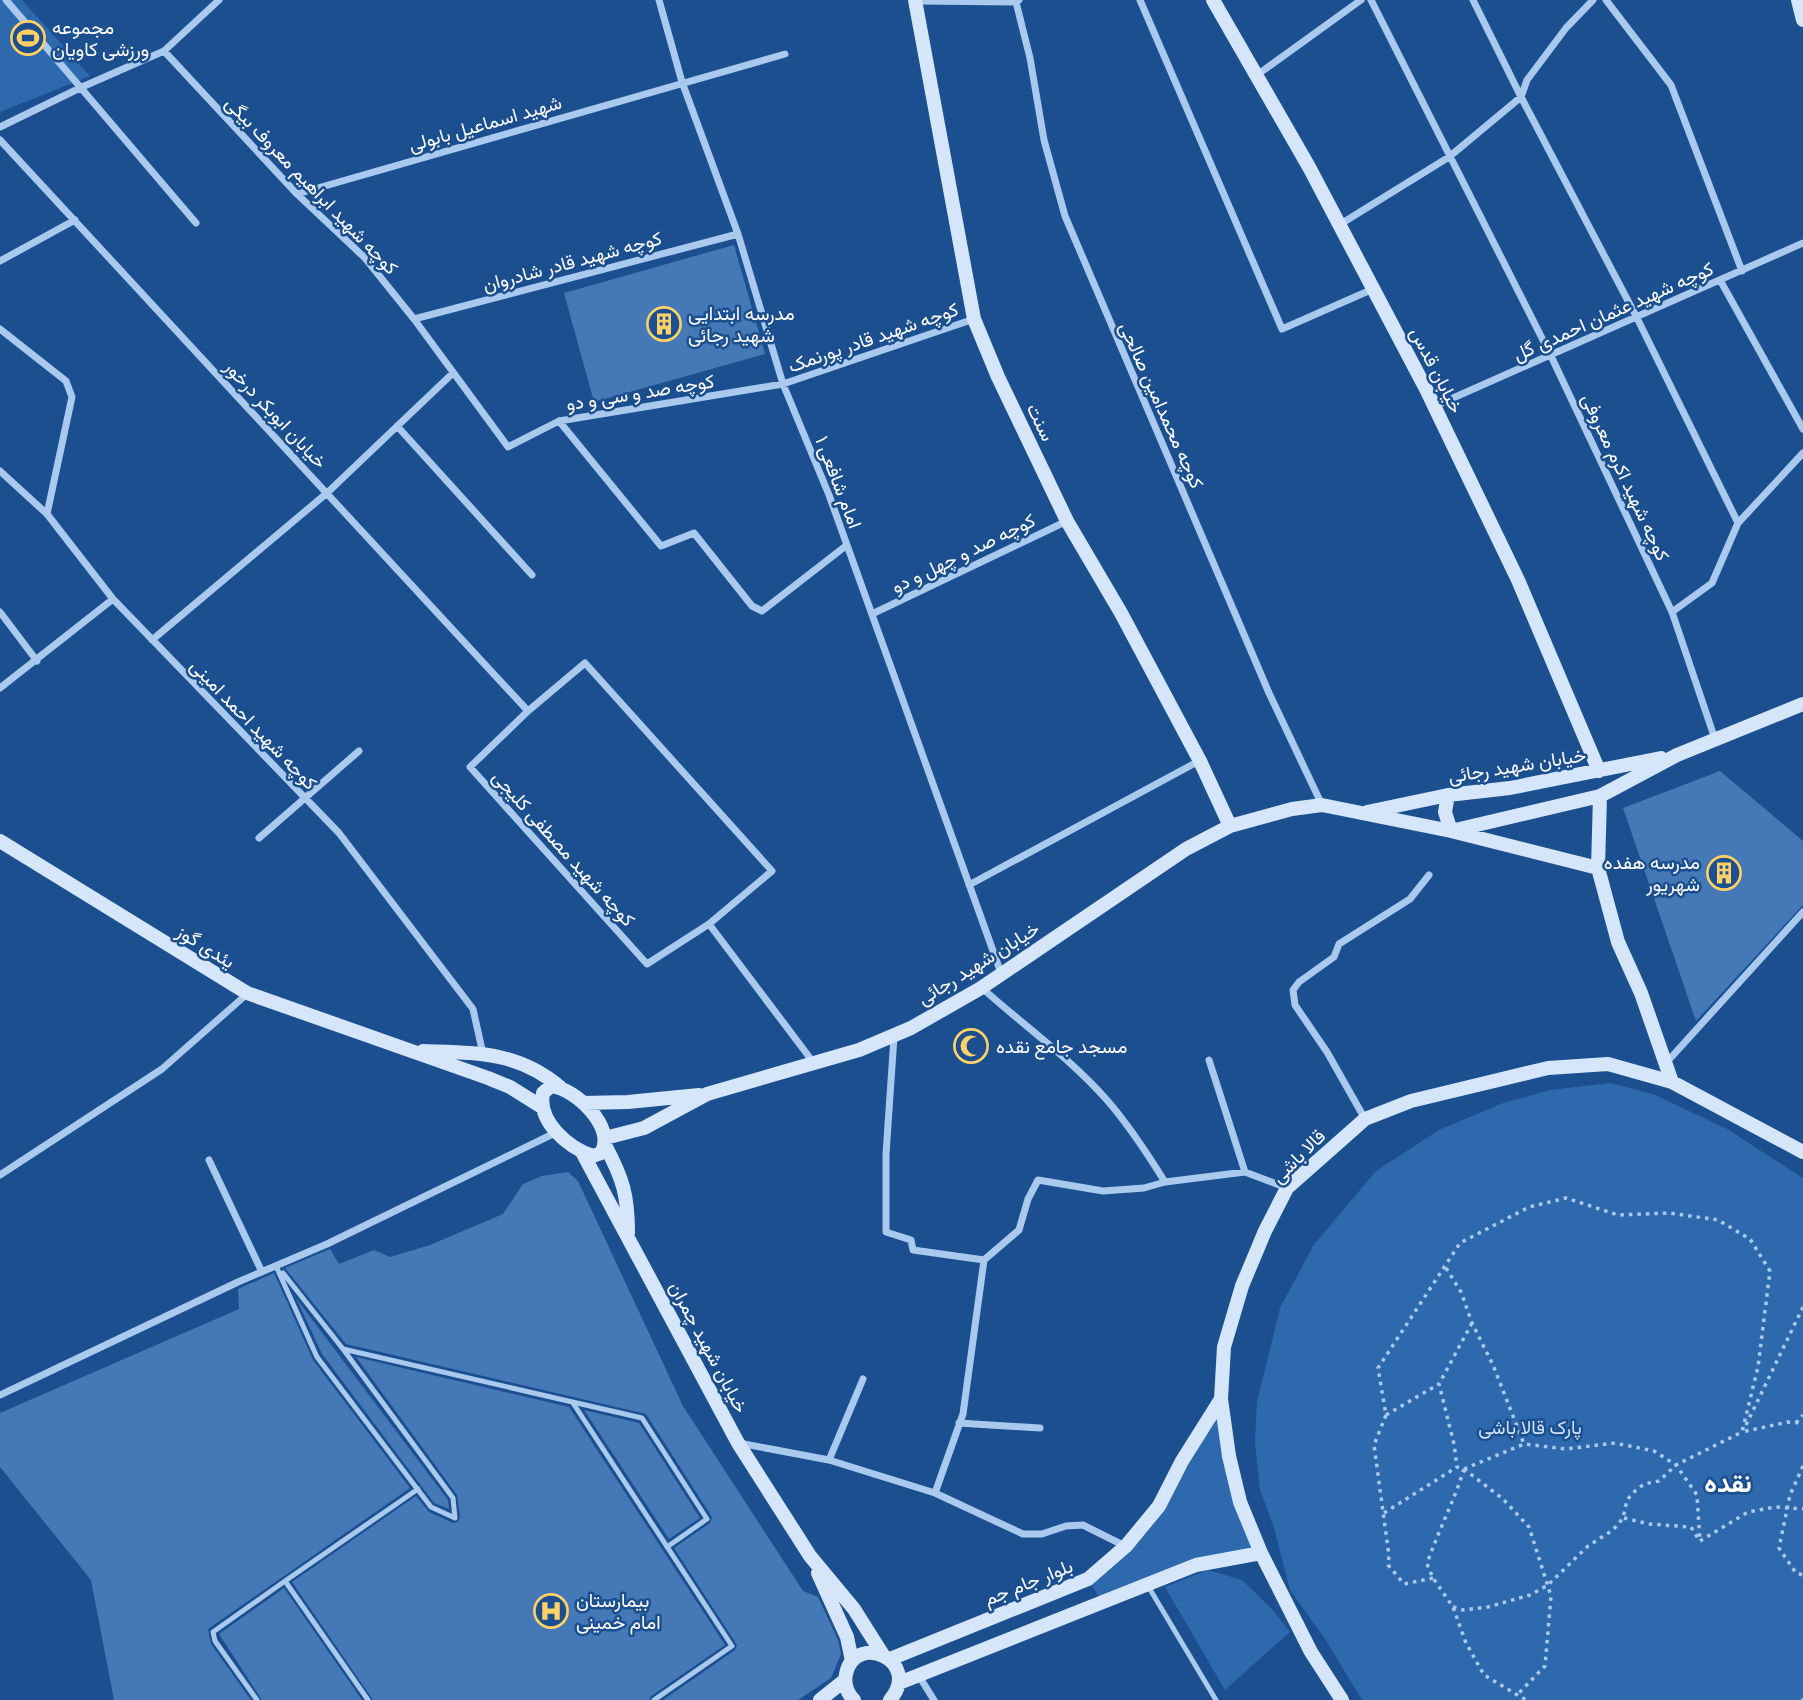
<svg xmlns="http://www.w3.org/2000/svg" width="1803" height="1700" viewBox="0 0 1803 1700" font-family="'IBM Plex Sans',Vazirmatn,sans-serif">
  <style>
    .green { fill: #2e69ad }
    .building { fill: #4478b7 }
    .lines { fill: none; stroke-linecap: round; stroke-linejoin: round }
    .path { stroke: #a9c9ee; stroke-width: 3.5; stroke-dasharray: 3.5 5; stroke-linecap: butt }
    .lane { stroke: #a9c9ee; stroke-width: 5 }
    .street { stroke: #a9c9ee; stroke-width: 7 }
    .secondary { stroke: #d6e6fa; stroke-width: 14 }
    .labels { text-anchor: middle; stroke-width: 5; stroke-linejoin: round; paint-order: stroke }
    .poi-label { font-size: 19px; fill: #fff; stroke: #1b4f8f; text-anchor: start }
    .street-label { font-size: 19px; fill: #fff; stroke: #1b4f8f }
    .park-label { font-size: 19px; fill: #cfe3fa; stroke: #1b4f8f }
    .district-label { font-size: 26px; font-weight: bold; fill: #fff; stroke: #1b4f8f }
  </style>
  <rect width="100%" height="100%" fill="#1b4f8f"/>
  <path class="green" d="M0,0H22L90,76L0,112Z
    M1610,1083L1653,1094L1727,1129L1803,1178V1700H1362L1325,1639L1290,1590L1274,1528L1260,1490L1255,1442L1257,1402L1280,1308L1313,1246L1376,1171L1439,1130L1503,1103L1550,1090Z
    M1221,1399L1229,1456L1261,1553L1196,1565L1102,1602L1088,1579L1126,1546Z
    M1208,1570L1242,1580L1271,1608L1290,1632L1225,1690L1165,1587Z"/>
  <path class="building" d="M734,245L765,354L594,402L564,293Z
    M1720,771L1803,841V905L1696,1021L1623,808Z
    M568,1172L578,1181L683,1406L803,1591L818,1597L838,1640L841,1654L831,1678L798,1700H663L735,1650L737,1645L674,1548L710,1523L712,1517L646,1414L346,1344L285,1268L330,1249L339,1264L374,1250L390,1257L430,1245L503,1214L523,1184L542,1176Z
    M274,1273L313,1360L410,1488L208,1629L211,1644L251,1700H114L91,1580L0,1467V1413L239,1309L238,1289Z
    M296,1298L448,1500L449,1509L434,1503L322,1354Z
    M356,1357L569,1407L725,1645L651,1696L649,1700H373L292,1582L416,1496L429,1512L453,1523L458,1522L460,1517L457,1495Z
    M584,1410L639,1423L700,1518L669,1539Z
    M284,1588L362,1700H262L219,1634Z"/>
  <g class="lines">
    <path class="path" d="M1446,1268L1461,1292L1472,1323L1493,1365L1524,1444
      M1472,1323L1439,1384L1454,1444L1457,1467L1464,1469L1503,1499L1529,1527L1551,1596L1545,1666L1517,1695
      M1386,1415L1439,1384
      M1796,1423L1803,1415
      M1746,1425L1803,1307
      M1803,1466L1790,1495L1779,1548L1796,1573L1803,1575
      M1464,1469L1524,1444L1566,1449L1615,1443L1654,1451L1676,1465L1697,1495L1700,1541
      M1464,1469C1454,1502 1438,1531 1427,1564L1433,1578L1453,1607L1466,1643L1484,1675L1526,1700
      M1384,1513L1457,1467
      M1624,1518L1649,1524L1691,1527L1699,1540
      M1700,1541L1748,1512L1775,1507L1803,1509
      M1433,1578L1404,1584L1388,1565L1389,1556L1374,1445L1386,1415L1378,1368L1460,1243L1529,1207L1566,1198L1618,1215L1670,1213L1718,1220L1750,1239L1770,1271L1758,1367L1742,1432L1788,1422L1803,1423
      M1453,1607L1463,1610L1488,1607L1530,1595L1548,1585L1588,1546L1613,1530L1623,1518L1627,1500L1635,1491L1644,1484L1659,1481L1676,1465L1742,1432
      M1802,1700L1803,1699"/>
    <path class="lane" d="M276,1266L317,1357L431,1507L455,1518
      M283,1273L343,1349L453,1498L455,1518
      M343,1349L642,1418L707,1519L667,1547
      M573,1403L732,1646L654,1700
      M1148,1586L1216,1700
      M257,1700L215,1641L213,1632L285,1581
      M368,1700L285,1581L418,1489"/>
    <path class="street" d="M6,0L196,223
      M659,0L682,82L738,234L783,384L829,495L1001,973
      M1140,0L1282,329L1373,289
      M1371,0L1551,356L1672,612L1715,739
      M1473,0L1521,97L1637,318L1738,523
      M1606,0L1671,85L1742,271
      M916,1L1016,2L1019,0
      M1016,2L1030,58L1044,140L1065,216L1269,693L1322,805
      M164,51L297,194L365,258L414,319L508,447L559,421L783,384L974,319
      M1257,75L1361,0
      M0,127L82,87L164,51L219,0
      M0,140L528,711
      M297,194L785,54
      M1339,225L1449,157L1521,97L1527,80L1566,28L1593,0
      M0,261L75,220
      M1720,280L1803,429
      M414,319L738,234
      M0,329L66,381L72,397L47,514
      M1435,406L1803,243
      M559,421L661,546L694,533L752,606L762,611L847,545
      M397,426L532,575
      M0,471L47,514L113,599L339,833L473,1009L483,1054
      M0,612L37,661
      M1672,612L1712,583L1738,523L1803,453
      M872,614L1067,521
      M152,640L327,493L453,373
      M0,688L113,599
      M259,838L359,751
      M969,885L1199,761
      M709,924L772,871L585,663L528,711L470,767L647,964L709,924L813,1062
      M982,988C1023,1025 1070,1058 1106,1099C1129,1125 1147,1153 1165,1182
      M894,1037L886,1154V1232L911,1240L913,1250L984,1260
      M1209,1060L1245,1172
      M1666,1063L1803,912
      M1365,1119L1327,1052L1295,1005L1293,990L1299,982L1334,957L1339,944L1410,899L1429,875
      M209,1160L262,1272
      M0,1175L162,1069L247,994
      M0,1395L238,1282L327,1244L557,1132
      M959,1423L1040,1428
      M739,1443L829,1460L935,1493L1023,1534H1042L1066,1526L1083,1525L1125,1546
      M829,1460L863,1379
      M935,1493L963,1414L984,1260L1019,1230L1028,1199L1038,1180L1103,1191L1144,1188L1165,1182L1245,1172L1287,1188
      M919,1676L934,1700"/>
    <path class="secondary" d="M915,0L974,319L998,377L1067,521L1121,613L1200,761L1230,826
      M1213,0L1309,167L1426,389L1518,580L1599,771
      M1798,0L1803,20
      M1448,795L1445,812L1451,831L1598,868
      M1600,796L1598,868L1618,942L1641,993L1672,1082
      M1367,812L1448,795L1510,788L1661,758
      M0,841L247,993L488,1078L510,1087L542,1107
      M423,1051C476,1053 517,1051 560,1087
      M551,1086C575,1088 617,1128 601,1153L593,1156C569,1148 537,1122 543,1093Z
      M583,1103L628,1102L699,1095
      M605,1138L644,1128L707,1094L859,1050L911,1028L981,988L1186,849L1230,826L1292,809L1322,805L1451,831L1600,796L1677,755L1803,704
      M605,1145C623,1179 628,1195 628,1233
      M582,1152L738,1443L810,1556L854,1609L883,1655
      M818,1573L847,1637L852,1661
      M890,1659L1088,1579L1126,1546L1159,1506L1182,1461L1221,1399
      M899,1683L1196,1565L1261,1553
      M820,1700L845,1680
      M854,1700C847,1693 844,1684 846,1674C855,1631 923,1661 890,1700
      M1342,1700L1311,1652L1261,1553L1240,1502L1229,1456L1221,1399L1224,1347L1242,1286L1265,1231L1287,1188L1365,1119L1411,1101L1548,1068L1608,1064L1672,1082L1803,1152"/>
  </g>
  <defs>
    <g id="stadium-ring" transform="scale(1.75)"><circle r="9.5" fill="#1b4f8f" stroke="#ffd166" stroke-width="1.5"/><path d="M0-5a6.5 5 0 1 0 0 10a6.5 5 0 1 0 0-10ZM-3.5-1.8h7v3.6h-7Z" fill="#ffd166"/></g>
    <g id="building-ring" transform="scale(1.75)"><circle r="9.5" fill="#1b4f8f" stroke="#ffd166" stroke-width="1.5"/><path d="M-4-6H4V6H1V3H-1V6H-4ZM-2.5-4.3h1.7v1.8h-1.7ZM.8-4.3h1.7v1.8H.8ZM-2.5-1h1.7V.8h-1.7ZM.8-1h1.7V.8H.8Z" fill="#ffd166"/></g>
    <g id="mosque-ring" transform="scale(1.75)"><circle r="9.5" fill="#1b4f8f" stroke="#ffd166" stroke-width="1.5"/><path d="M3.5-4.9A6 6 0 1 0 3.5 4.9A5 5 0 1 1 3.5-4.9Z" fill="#ffd166"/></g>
    <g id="hospital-ring" transform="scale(1.75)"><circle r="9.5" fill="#1b4f8f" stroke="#ffd166" stroke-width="1.5"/><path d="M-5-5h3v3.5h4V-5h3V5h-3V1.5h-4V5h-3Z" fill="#ffd166"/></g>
  </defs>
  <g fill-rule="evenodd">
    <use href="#stadium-ring" x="28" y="38"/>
    <use href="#building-ring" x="664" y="324"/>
    <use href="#building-ring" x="1724" y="873"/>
    <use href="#mosque-ring" x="971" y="1046"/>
    <use href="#hospital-ring" x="551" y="1611"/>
  </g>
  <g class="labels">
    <g class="poi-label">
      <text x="52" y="34">مجموعه<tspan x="52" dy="22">ورزشی کاویان</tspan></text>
      <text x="688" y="320">مدرسه ابتدایی<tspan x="688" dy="22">شهید رجائی</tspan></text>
      <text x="1700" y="869" text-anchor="end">مدرسه هفده<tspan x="1700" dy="22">شهریور</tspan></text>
      <text x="996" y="1053">مسجد جامع نقده</text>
      <text x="576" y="1607">بیمارستان<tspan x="576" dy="22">امام خمینی</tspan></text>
    </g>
    <g class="street-label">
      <text transform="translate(485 123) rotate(-16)" y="7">شهید اسماعیل بابولی</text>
      <text transform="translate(312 185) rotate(46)" y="7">کوچه شهید ابراهیم معروف بیگی</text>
      <text transform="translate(572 261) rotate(-15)" y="7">کوچه شهید قادر شادروان</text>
      <text transform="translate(1613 311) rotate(-24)" y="7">کوچه شهید عثمان احمدی گل</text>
      <text transform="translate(873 337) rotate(-19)" y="7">کوچه شهید قادر پورنمک</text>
      <text transform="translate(1437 370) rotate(63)" y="7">خیابان قدس</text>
      <text transform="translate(640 392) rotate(-9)" y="7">کوچه صد و سی و دو</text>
      <text transform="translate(1162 405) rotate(66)" y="7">کوچه محمدامین صالحی</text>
      <text transform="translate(276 414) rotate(47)" y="7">خیابان ابوبکر درخور</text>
      <text transform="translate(1041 422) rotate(64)" y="7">سنت</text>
      <text transform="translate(1626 477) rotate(65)" y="7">کوچه شهید اکرم معروفی</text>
      <text transform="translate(839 482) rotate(69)" y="7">امام شافعی ۱</text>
      <text transform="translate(963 553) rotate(-26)" y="7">کوچه صد و چهل و دو</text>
      <text transform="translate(254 724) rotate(46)" y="7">کوچه شهید احمد امینی</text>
      <text transform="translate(1517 765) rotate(-9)" y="7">خیابان شهید رجائی</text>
      <text transform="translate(564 848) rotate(48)" y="7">کوچه شهید مصطفی کلیجی</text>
      <text transform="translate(206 946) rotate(32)" y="7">یئدی گوز</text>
      <text transform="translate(978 963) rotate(-32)" y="7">خیابان شهید رجائی</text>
      <text transform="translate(1298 1156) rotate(-45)" y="7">قالا باشی</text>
      <text transform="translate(709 1347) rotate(62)" y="7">خیابان شهید چمران</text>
      <text transform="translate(1028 1582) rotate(-22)" y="7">بلوار جام جم</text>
    </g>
    <g class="park-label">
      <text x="1530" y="1434">پارک قالا باشی</text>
    </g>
    <g class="district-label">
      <text x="1728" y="1492">نقده</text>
    </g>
  </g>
</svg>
